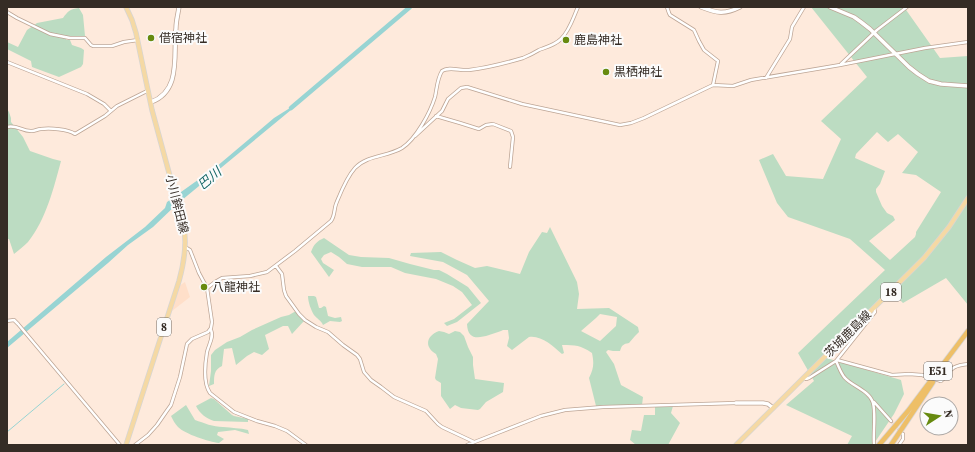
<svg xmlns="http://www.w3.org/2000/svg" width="975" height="452" viewBox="0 0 975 452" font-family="'Source Serif 4','Noto Sans JP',serif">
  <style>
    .built { fill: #ffdfc9 }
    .green { fill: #bcdcc2; fill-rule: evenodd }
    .water { fill: #98d4d3 }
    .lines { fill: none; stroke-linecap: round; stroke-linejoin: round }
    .stream { stroke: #98d4d3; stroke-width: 1 }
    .river { stroke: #98d4d3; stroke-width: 4.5 }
    .street-tunnel { stroke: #d6c4b7; stroke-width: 2.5; stroke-dasharray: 2.5 1; stroke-linecap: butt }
    .street-casing { stroke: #bda595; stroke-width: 4 }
    .secondary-casing { stroke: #bda595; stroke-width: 5 }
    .primary-casing { stroke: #d7d5d3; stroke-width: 5.5 }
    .highway-casing { stroke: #d7d5d3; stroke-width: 6 }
    .street { stroke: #fff; stroke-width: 2.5 }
    .secondary { stroke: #fff; stroke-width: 3.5 }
    .primary { stroke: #f5d9a4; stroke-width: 4 }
    .highway { stroke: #eebf67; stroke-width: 4.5 }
    .street-bridge-casing { stroke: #bda595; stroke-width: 4; stroke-linecap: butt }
    .street-bridge { stroke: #fff; stroke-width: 2.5 }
    .poi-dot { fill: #678a0f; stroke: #fbfbfb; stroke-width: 1.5 }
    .labels { text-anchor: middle; stroke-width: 4; stroke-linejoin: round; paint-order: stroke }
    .shield { fill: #fbfbfb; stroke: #706a65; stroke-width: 1 }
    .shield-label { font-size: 11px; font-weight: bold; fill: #352c25 }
    .poi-label { font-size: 12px; fill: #352c25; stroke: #fbfbfb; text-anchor: start }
    .street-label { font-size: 12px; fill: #352c25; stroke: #fbfbfb }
    .water-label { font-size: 13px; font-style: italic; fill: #116464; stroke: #fbfbfb }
  </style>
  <rect width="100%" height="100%" fill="#feeadc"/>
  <path class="built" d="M185,282L190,297L172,311L179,286Z"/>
  <path class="green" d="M811,7H904L940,58L968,56V305L946,278L903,303L889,289L823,357L901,380L904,394L894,414L873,445H847L852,436L786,405L814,381L798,353L885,270L850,239L788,217L777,203L759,160L773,154L786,176L823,179L841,139L821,121L867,77ZM877,132L888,142L898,134L918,152L902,173L916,175L941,192L916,232V234L915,237L890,260L869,241L895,220L893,216L887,213L882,206L876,192V189L880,184L885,171L855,158L856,154Z
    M79,8L83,15L85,36H68L66,40H70L72,45L81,48L84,50L83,64L81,67L59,77L32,67L31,61L7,49V42L18,47L27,30L37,23L63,18C68,11 70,9 79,8Z
    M7,109L9,112L11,118V122L23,137L30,151L53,159L61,161C54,187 46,220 28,242C24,246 19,250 14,254L9,239H7Z
    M550,227L577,282L579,294L577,309L609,308L638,327L639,332L635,336L629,343C623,344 622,345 620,351H613L608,350L606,352L614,364L621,385L643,397L642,405L596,406L589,378C594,368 594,363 592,353C580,345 576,345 562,345L564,353L562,354C553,346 541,335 529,337L512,350L507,346L509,338L508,330H503L501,331C487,335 468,346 467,324L489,301L467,275L443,262L410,256L411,253L441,252L457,260L475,268L487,266L520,274L529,252L542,232L547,233ZM600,314L617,317L616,326L600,341L581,331L596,318Z
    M324,238L349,255L361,257L389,258L410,264L434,270H439L447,274L468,287L481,303L457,322L447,326L444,323L454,319L472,305L462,292L453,286L436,279L405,273L391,267H362L347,264L339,257L331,252L324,255L321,259L323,263L334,270L329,277L311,252C314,244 317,241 324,238Z
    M308,296H314L316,297L319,308H321L324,306L326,307L328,316L335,318L341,317L342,321L340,322L330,321L323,325C321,320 317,319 314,315C311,310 308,302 308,296Z
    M296,311L304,321L292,334L288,326H283L265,335L269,349L262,355L254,352L247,356L236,365L232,348L224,349L222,366C214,370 214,375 214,384L209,386L211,371V355L215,350L227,342L240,337L252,330L281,317L289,315Z
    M439,331L444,332L449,334L455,331L460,332L464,336L468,347L473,357V365L475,379L504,383L503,392L486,402L480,409L478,410L461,408L455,405L450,409L441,396V383L436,380L435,378L438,359L436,354C424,347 426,336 439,331Z
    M211,398L214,399L232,415L234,416L248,419V422L214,421C207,419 199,413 196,406Z
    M186,405L195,420C204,423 213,427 223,427C232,428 240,428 248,430L249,434L235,430L218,432L217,435L224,439L219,443C209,442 185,434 178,427C175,424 173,420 171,416Z
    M673,406L671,413L680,423L668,445H636L630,440L632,430L641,431L644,415H655V407Z"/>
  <path class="water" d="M301,101L291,110L176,205L153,227L128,245L108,263L7,348V342L106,257L145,227L165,208L167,202L216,167L274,118Z"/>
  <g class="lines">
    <path class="stream" d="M7,432L64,384"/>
    <path class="river" d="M291,108L410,7"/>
    <path class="street-tunnel" d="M891,421L900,431"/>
    <g class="street-casing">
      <path id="street" d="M667,7L669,13L670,15L694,30L699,41L704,50L718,61L713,85
        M7,12L17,18L50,34L70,38H85L91,45L93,46H112L124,42L138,40
        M7,62L87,94L104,104L111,111
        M841,64L877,30L907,7
        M766,78L790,39L792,27L804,7
        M436,116L460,123L479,129L486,125L493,124L511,131L513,137L510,167
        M7,127C16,124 23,132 32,131C35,131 38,129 41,129C50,128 68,129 75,134L105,116L117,106L147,91
        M415,136L442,111L448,99L461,88L467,87L522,104L620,125L631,123L644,118L713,85L733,86L751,80L840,65L925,48L968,42
        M276,266L282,274L284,290L286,296L299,314L305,320L316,327L328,332L343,345L357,355L360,359L364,372L371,380L381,387L394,397L426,411L438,424L442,427L474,442
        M207,288L215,282L222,278L250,276L267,272L295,251L331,221C335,216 334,209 336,204C341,192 346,178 355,168C367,155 387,157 402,148C416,139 430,113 435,97C437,88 437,79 442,71C449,66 460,71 469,70C486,68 506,63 523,58C528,56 534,53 539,50C547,47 555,45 561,39C570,30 573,18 578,7
        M7,321L14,320L18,324L120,445
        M211,330C214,337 209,344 207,352C205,364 203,383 210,393L234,412L257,421L275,426L287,431L306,445
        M837,360L892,375L909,374L922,375
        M836,361C839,367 841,374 845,378C852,386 870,391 873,403C876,415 873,431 874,444
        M804,378L806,379L809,378L836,361L875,312L874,308
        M941,381C946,378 947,372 952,369C956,365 963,365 968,364
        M874,402L891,421
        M135,445L148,435L157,425L166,412L171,405L180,377L187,344L192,339L208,332L211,328L212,322L207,288L199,273L190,250L185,247
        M467,445L541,416L565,410L603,407L736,403
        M899,445L903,439V434"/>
    </g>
    <g class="secondary-casing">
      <path id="secondary" d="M701,7C717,13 724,15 740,7
        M830,7L854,17L861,22L870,29L909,67L918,74L929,81L941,84L968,86
        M151,102C182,91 173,54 176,28C176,21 178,14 179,7
        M736,403H763L768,404L773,408"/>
    </g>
    <g class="primary-casing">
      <path id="primary" d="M126,445L179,281C184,263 187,246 184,228L152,110L136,33L132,20L126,7
        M736,445L924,258L949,227L968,198"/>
    </g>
    <g class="highway-casing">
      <path id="highway" d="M879,445L908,411L968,331
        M891,445L933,382"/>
    </g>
    <use href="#street" class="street"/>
    <use href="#secondary" class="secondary"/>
    <use href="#primary" class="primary"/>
    <use href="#highway" class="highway"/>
    <g class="street-bridge-casing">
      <path id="street-bridge" d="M922,375L941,381"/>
    </g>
    <use href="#street-bridge" class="street-bridge"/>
  </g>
  <g class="poi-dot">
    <circle cx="151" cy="38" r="4"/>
    <circle cx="566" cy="40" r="4"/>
    <circle cx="606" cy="72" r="4"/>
    <circle cx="204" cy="287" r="4"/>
  </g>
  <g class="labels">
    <g class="shield">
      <rect x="881" y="283" width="20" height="18" rx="3"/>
      <rect x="157" y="318" width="14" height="18" rx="3"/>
      <rect x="924" y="362" width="28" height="18" rx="3"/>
    </g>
    <g class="shield-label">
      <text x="891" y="296">18</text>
      <text x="164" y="331">8</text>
      <text x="938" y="375">E51</text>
    </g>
    <g class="poi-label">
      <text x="159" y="42">借宿神社</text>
      <text x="574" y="44">鹿島神社</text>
      <text x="614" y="76">黒栖神社</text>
      <text x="212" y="291">八龍神社</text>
    </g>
    <g class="street-label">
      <text transform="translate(177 204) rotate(76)" y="4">小川鉾田線</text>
      <text transform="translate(848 334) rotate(-45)" y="4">茨城鹿島線</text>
    </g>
    <g class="water-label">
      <text transform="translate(209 178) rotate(-40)" y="5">巴川</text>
    </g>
  </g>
  <rect width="975" height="452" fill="none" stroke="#352c25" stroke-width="16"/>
  <g transform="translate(939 416) rotate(78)"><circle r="19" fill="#fbfbfb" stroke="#aca8a5"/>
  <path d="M0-3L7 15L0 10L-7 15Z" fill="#678a0f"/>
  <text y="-6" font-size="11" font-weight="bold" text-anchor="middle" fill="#352c25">N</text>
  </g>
</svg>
